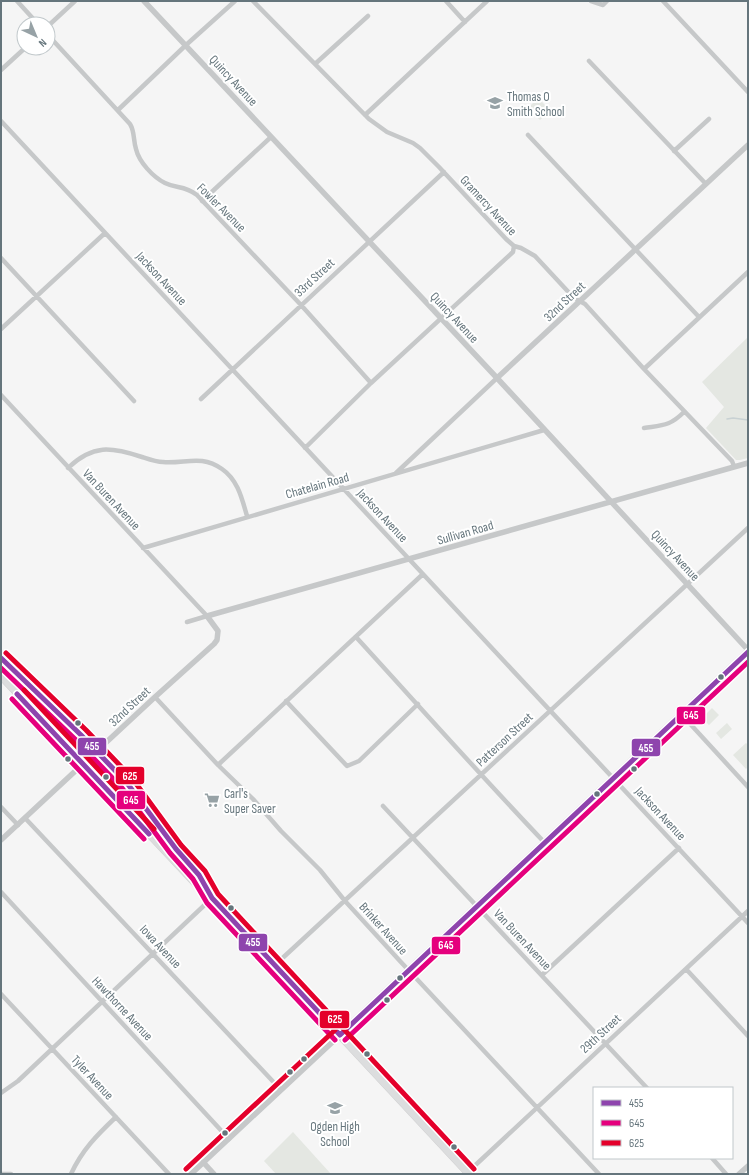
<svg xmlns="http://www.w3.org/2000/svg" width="749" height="1175" viewBox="0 0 749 1175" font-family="'Sofia Sans Condensed',sans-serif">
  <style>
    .green { fill: #e4e7e2 }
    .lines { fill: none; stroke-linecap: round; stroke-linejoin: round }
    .stream { stroke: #c8d1d3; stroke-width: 1.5 }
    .secondary-casing { stroke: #d1d2d3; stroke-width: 8 }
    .primary-casing { stroke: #d1d1d2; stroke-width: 8 }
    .minor { stroke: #c6c8c9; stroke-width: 4.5 }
    .tertiary { stroke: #c6c8c9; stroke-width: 5.5 }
    .secondary { stroke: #dcddde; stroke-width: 6 }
    .primary { stroke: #dcddde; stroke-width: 7 }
    .bus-1-casing { stroke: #fff; stroke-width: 8 }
    .bus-2-casing { stroke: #fff; stroke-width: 8 }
    .bus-3-casing { stroke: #fff; stroke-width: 8 }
    .bus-1 { stroke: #8e44ad; stroke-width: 5 }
    .bus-2 { stroke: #e5007d; stroke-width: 5 }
    .bus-3 { stroke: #e4002b; stroke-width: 5 }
    .bus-dot { fill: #65757c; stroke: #fff; stroke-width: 1.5 }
    .labels { text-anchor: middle; stroke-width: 4; stroke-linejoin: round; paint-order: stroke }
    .street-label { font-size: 13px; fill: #65757c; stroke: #fff }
    .poi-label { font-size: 13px; fill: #65757c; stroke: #fff; text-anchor: start }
    .line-badge { stroke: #fff; stroke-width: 1.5 }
    .badge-label { font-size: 11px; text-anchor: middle; font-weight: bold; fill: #fff }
  </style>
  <rect width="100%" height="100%" fill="#f5f5f5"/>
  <path class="green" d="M538,98L550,110L540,120L528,108Z
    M748,337V458L740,460H736L706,428L724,407L702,382Z
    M712,708L719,715L709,725L702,718Z
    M727,723L732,729L721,739L716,733Z
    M746,743L748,745V767L746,769L733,755Z
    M293,1132L331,1174H276L264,1161Z"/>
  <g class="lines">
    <path class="stream" d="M727,419L733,418L748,420"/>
    <g class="secondary-casing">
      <path id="secondary" d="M340,1035L748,652"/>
    </g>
    <g class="primary-casing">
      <path id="primary" d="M1,658L81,735L127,783L176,849L199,875L211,896
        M1,676L196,884L212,898L469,1174"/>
    </g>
    <path class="minor" d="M17,1L38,24
      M253,1L369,119L387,132L413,143L420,148L439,167L506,239L514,246L521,248L535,256L574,298L585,304L644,369L732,461L734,466
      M446,1L465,22
      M591,1L603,5L607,1
      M663,1L748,92
      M48,26L75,1
      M48,35L130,124C135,132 133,140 136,149C139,162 153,177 165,183C177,189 184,185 197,195L301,305L371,383
      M589,61L706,184
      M315,64L368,16
      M1,70L25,48
      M118,110L186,45L235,1
      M365,115L487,1
      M1,121L748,923
      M528,135L699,317
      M674,151L709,119
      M202,201L271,137
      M1,258L134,401
      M1,329L105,233
      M644,369L748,272
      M1,395L207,616L187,622
      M201,399L444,172
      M644,428C663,425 670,426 684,412
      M305,448L371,383L513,252L514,246
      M68,468C93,444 111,447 142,457C148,459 156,462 163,462C185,464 201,454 222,469C238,480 242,499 247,516
      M396,473L497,378
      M143,548L544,430
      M356,637C419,706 481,776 545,843
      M155,697L218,765L253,799L281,831L320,870L345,901L399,960L599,1174
      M286,701L347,766L359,761L418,704
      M682,715L748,787
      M218,765L423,574
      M383,806L647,1088
      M1,807L18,825
      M25,818L281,1090
      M1,892L229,1139
      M275,965L748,528
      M686,969L748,1036
      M542,975L679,848
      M1,994L169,1174
      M1,1093L18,1081L212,898
      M712,1158L726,1174
      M468,1172L748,911
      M1,1174H11
      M71,1174C82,1150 97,1135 116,1117"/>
    <path class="tertiary" d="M144,1L497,378L748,650
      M497,378L748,145
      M1,840L155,697L214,644L217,640L218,631L207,616L748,463
      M203,1162L214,1174
      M191,1174L340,1035
      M739,1174L748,1166"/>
    <use href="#secondary" class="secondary"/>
    <use href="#primary" class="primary"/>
    <g class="bus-1-casing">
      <path id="bus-1" d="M1,658L81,735L127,783L176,849L199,875L212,898L340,1035
        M17,694L149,834
        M340,1035L748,652"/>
    </g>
    <g class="bus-2-casing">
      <path id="bus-2" d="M1,668L76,740L122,788L170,853L193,879L207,903L335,1040
        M12,699L144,839
        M345,1040L748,662"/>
    </g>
    <g class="bus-3-casing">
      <path id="bus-3" d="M6,653L86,730L132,778L181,845L205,871L218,894L474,1169
        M24,690L154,829
        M186,1169L335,1030"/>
    </g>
    <use href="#bus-1" class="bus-1"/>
    <use href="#bus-2" class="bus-2"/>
    <use href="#bus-3" class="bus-3"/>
  </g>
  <defs>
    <g id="school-bare" transform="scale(1.2)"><path d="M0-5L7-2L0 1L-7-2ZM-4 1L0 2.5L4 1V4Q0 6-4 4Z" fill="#97a2a6" stroke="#fff" stroke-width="2.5" paint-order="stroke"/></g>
    <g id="supermarket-bare" transform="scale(1.2)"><path d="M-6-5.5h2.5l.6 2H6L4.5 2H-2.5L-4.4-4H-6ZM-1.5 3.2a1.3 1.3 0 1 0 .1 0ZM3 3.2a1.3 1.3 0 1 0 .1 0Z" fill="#97a2a6" stroke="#fff" stroke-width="2.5" paint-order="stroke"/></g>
  </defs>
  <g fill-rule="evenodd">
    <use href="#school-bare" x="495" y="103"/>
    <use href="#supermarket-bare" x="212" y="800"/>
    <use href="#school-bare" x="335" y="1108"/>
  </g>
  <g class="bus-dot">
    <circle cx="721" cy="677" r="3.5"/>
    <circle cx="78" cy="723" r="3.5"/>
    <circle cx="68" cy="759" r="3.5"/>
    <circle cx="634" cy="769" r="3.5"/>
    <circle cx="106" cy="777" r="3.5"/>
    <circle cx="597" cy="794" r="3.5"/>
    <circle cx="231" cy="908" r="3.5"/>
    <circle cx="400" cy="978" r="3.5"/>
    <circle cx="387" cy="1000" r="3.5"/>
    <circle cx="367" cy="1054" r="3.5"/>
    <circle cx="304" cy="1059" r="3.5"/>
    <circle cx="290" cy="1072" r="3.5"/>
    <circle cx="225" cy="1133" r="3.5"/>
    <circle cx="454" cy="1147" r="3.5"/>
  </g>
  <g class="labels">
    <g class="street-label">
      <text transform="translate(234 80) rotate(47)" y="5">Quincy Avenue</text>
      <text transform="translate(489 205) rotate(47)" y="5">Gramercy Avenue</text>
      <text transform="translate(222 207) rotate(45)" y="5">Fowler Avenue</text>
      <text transform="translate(314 277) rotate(-43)" y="5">33rd Street</text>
      <text transform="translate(162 278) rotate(47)" y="5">Jackson Avenue</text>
      <text transform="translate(564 301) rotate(-43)" y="5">32nd Street</text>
      <text transform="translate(455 317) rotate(47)" y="5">Quincy Avenue</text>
      <text transform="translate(317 485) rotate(-16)" y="5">Chatelain Road</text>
      <text transform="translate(112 499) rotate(47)" y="5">Van Buren Avenue</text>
      <text transform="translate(383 515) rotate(47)" y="5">Jackson Avenue</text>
      <text transform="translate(465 532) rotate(-16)" y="5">Sullivan Road</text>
      <text transform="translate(676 555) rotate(47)" y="5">Quincy Avenue</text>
      <text transform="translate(129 706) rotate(-43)" y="5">32nd Street</text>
      <text transform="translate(504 739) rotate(-43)" y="5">Patterson Street</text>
      <text transform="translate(661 813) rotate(47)" y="5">Jackson Avenue</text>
      <text transform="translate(384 928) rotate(48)" y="5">Brinker Avenue</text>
      <text transform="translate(523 939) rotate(47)" y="5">Van Buren Avenue</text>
      <text transform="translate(161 946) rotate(47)" y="5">Iowa Avenue</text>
      <text transform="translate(123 1008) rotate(47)" y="5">Hawthorne Avenue</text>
      <text transform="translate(600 1033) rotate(-43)" y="5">29th Street</text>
      <text transform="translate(93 1077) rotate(47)" y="5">Tyler Avenue</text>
    </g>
    <g class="poi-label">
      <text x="507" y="101">Thomas O<tspan x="507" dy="15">Smith School</tspan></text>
      <text x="224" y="798">Carl's<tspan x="224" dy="15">Super Saver</tspan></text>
      <text x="335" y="1131" text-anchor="middle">Ogden High<tspan x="335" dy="15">School</tspan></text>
    </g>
  </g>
  <g class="line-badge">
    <rect x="676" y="706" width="30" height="19" rx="4" fill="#e5007d"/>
    <rect x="77" y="737" width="30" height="19" rx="4" fill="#8e44ad"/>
    <rect x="631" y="738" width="30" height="19" rx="4" fill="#8e44ad"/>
    <rect x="115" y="766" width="30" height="19" rx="4" fill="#e4002b"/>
    <rect x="116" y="790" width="30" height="20" rx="4" fill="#e5007d"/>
    <rect x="238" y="933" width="30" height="19" rx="4" fill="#8e44ad"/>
    <rect x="431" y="936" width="30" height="19" rx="4" fill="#e5007d"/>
    <rect x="319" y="1010" width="31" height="19" rx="4" fill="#e4002b"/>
  </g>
  <g class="badge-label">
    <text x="691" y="719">645</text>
    <text x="92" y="750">455</text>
    <text x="646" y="752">455</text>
    <text x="130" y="780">625</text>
    <text x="131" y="804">645</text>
    <text x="253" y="946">455</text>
    <text x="446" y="949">645</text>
    <text x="335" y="1023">625</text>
  </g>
  <rect width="749" height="1175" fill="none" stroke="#65757c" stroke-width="4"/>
  <rect x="593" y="1087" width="140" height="72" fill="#ffffff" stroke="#c1c8cb"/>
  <rect x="601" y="1100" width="20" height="6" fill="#8e44ad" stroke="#c1c8cb"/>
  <text x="629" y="1107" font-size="12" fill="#65757c">455</text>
  <rect x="601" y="1120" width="20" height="6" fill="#e5007d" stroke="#c1c8cb"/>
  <text x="629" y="1127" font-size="12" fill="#65757c">645</text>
  <rect x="601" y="1140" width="20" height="6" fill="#e4002b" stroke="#c1c8cb"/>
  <text x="629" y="1147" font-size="12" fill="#65757c">625</text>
  <g transform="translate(36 36) rotate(136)"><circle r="19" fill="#ffffff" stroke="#c1c8cb"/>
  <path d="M0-3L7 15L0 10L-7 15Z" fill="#97a2a6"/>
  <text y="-6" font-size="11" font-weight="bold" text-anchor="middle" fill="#65757c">N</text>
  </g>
</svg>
